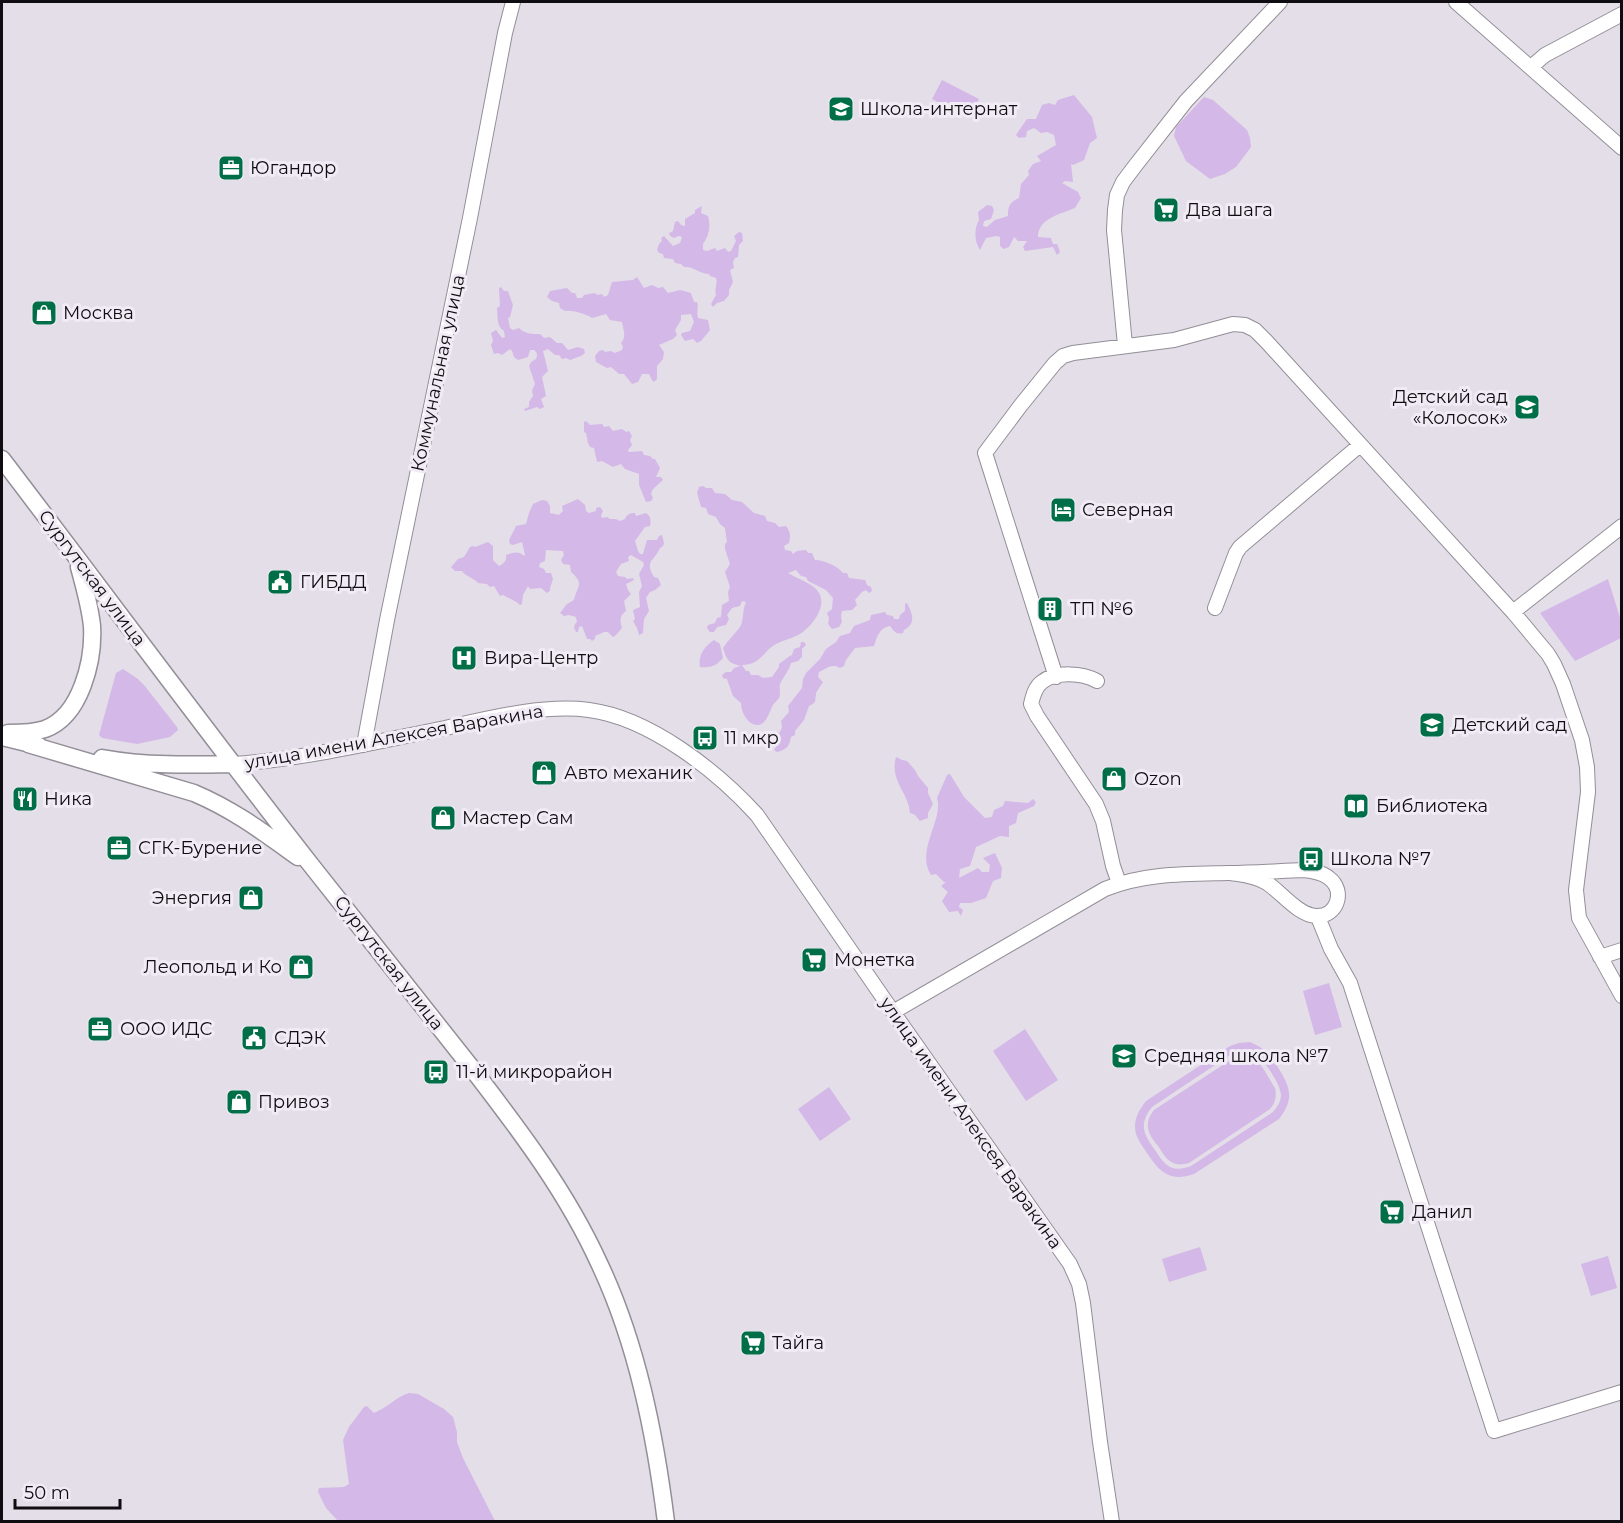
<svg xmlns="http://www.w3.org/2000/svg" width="1623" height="1523" viewBox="0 0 1623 1523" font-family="Montserrat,sans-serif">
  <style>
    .green { fill: #d4b8e8; fill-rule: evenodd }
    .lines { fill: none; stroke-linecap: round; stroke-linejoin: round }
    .minor-casing { stroke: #938e97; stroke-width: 16 }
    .major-casing { stroke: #938e97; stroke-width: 19 }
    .minor { stroke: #fff; stroke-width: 14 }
    .major { stroke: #fff; stroke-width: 16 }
    .labels { text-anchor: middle; stroke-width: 6; stroke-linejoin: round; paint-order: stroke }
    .poi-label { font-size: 18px; fill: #0f0d11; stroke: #f1ebf5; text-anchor: start }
    .street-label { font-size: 18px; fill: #0f0d11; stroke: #f1ebf5 }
  </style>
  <rect width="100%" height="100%" fill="#e3dee8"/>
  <path class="green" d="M942,80L979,99L969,118L932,99Z
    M1074,95L1092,117L1097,138L1090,143L1084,160L1073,165L1071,164L1073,182L1065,181L1062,183L1078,192L1081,198L1075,208C1061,214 1038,218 1038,237L1051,238L1053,244H1057L1060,252L1057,255L1053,247L1025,251L1023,247L1027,241H1018L1014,237L1009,247L1004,249L1000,246V237L997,236L986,238L980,250C974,241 974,229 979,220L978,212L987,205L992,206L994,210L991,219L984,221L983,226L987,227L995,220L1008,216C1008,207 1009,202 1019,198L1021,184L1029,175L1028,171L1033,164L1041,161L1037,156L1056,145L1054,135L1047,132L1041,133L1034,128L1027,131L1026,137L1019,138L1016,135L1027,119H1036L1042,105L1049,103L1055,105L1058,100Z
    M1204,97L1213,100L1247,130L1250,138L1251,147L1236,167L1225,174L1210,179L1186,161L1174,136L1176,127Z
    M702,206L701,213L708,216C711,227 709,235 703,244V250L707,251L715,248L717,251L725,248L728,252L731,251L736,241L734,236L739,232L742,233L743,241L739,245L738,257L735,258L733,262L734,268L730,270L733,282L729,290V295L724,301L717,303L713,307L711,304L716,295C714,289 718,284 716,278L710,276L709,274C700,274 693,266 684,267L681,264L675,263L673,259L664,258L663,254L659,253L657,250L659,244L662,241L661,238L664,236L673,246L680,243L682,237L679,236L674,238L670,236L669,233L673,231L675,222L678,221L681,225L685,226V219L695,213V210Z
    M637,277L644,288L652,285L658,288L663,287L668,293L680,290L691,293L694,302H697C699,308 696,312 698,318L708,320L710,330L701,341L697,343L693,339L685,341L681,335L682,333L690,331L694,322L691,314L681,315V320L675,330L677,335L673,339L659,345L664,352L663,359L657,366V379L654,382L652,380L649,374H642L638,382L632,384L624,374H619L611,367L607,368L596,362L595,356L599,351L603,350L605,352L611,351L615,353L622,350L623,347L621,343C627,337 623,329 622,322L610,320L606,314L592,318C586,314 572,310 565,311L560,308L559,303L552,301L547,297L550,291L567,288L572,293H575L577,298H582L584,295L594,293L598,295L602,294L604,297L608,295L612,282L633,280Z
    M501,287L504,291H508L513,305L510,317L508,318L510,328L513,330L519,328C525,334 532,334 540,334L544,338L550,337L557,343H562L568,350L578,347L584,349L585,353L581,356L570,360L566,358L562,359L559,355H555L548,349L543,351L548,371L542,377L546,396L541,399L544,407L540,409L537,407L525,411L524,409L529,407V402L533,396L532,390L535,384L529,366L531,362L536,359C538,355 537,352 534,350H530L528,357L518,360L514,357L512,351L510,349L502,355L498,353L494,354L491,345L493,341L491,333L496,330L502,338L505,337L504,331C496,326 498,316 497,308L500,306L499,288Z
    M586,421L590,425L602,424L604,427L609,426L613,431L622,429L626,432L629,431L632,436L630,440L632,445L628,450L629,452L642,451L644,455L650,456L653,459H655L660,468L656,477H661L663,480L653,489L651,494L653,498L651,501L646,502L639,485V474L625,469L621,464L613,467L602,461L597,462L594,448L590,447L588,443L586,433L584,432V422Z
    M703,486L706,488H712L715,493L725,494L732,500L742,502L754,513L765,516L767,521L775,523L779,527L786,526C790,531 791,536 789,543L784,546L785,550L791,551L793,554L797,551L806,550L808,553H812L815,560C823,560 838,566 843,573H847L849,578L865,580L867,585L871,587L872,591L869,593L866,590L862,592L855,600L857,605L852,610L842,611L841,616L842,622L839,627L832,629L828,624L829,618L827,613L832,609L833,598L826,590L808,581L806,577L801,576L796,570L788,573C796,578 809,582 816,589C831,604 811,628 798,635C791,639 783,640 776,644C763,651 761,665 742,665L746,671H749L751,675H758L763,678L772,677L779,667V664C784,661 787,657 792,655L794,649L800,647L801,642H804L806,645L802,649V657L798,661L791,663C789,671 783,677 780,684C779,689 781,694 779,698C777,701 774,703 773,705C768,714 765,731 751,723C745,719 741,710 741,703L733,696L727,679L723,678L722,675L726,672H731L734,668L741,666C729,663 727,661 723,648C728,640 734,635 740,627C744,621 742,610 746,602L742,601L740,606L732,608L727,615L729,619L726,625L717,627L714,632H710L707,628L708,625L715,623L717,618L721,617L722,605L729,601L728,592L730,587L725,572L730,564L725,549V544L727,542L725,528L720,524L716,517L708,514L706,508L701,507L697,493L699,487Z
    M578,499L585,505L586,511L589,513L596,511V508L600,507L603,511L601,515L602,518L607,517L610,519H616L620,521L625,519C627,514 630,513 635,513L636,516L646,513C651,516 651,521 650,526L645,527L635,541L638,551L640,554H643L647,540H657L659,536L662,535L664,543L663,546L660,548C654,562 644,560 654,577L658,578L661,585L655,590L650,592L646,598L649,611L644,619L643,633L639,635L637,628L633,621L635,619L633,610L640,607L639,592L642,586L639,574L644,565L643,562L631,555L628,557L629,561L621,564L616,572L618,576L625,577L627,579L633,578L634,580L626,584L628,590L631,594L624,601L626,611C619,616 620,621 622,628L616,635L613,637L608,632H604L595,636V639L592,641L590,639H587L582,626L579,627L578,632H576L574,628L575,624L577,622L576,617L569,615L564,616L560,613L567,604L574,600C577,586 585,584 571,572L570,565L563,564L561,560L564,555L563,551L546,550L545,561L540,563L539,567L544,569L546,573H551L553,579L550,588V591L547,593L541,588L530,589L528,586L523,595L522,604L520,605C515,600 509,599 503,595L500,596L494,586L490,587L487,584L478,583C473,577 466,577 462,571H455L451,567L458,559L464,557L470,547L473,546L475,547L488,542L493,546V560L499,566C504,563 507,561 506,555C513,553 518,550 524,556L525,555L522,542L513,545L510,544L509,540L516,526L526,524L529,513L533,504L542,500L547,501L550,506V513L559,515L563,511L562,506Z
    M1608,579L1621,621V638L1575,661L1540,613Z
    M907,603C913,615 916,623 904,630L903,633C896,635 894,631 890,626C879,628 877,637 874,646L855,648L846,660L844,666L840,668C832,663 827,668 819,672L818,677L823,682C821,685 818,689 816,693C815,700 817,703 809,706L804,720L795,731V735L791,737C789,747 787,749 777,752L774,750L776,747L774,742L776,734L780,732L782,727L781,721L789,712L788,706L802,688L803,679L806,673L820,659L826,649L836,642L840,636L850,633L854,626L870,620L871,615L885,612L887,615L893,616L894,619H899L900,615L905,611V604Z
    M714,640L720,644L723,658C716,666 711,668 700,667C698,655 704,647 714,640Z
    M123,669L138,679L144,685L177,727L178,730L170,737L137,744L102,738L99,735L116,673Z
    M896,757L902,760L907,761L915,770L918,776L928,788V793L933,804L928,813V818L920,821L915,815L911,813L910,814C910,794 889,781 896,757Z
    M950,774L964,797L985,818L992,817L994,810L1003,806L1005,801L1028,803L1033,799L1036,802L1034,806L1018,813L1016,823L1009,826V837L1000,836L976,847L970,866L960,869L959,878L978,868L982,872H989L990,865L983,858L995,853L1002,868L1001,878L993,881L986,898L971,903H960L959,907L963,910L961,916L958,911L949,912L942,901L948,892L941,886L946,882H944L936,874L931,875C915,850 944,820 937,798L947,775Z
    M1329,983L1342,1027L1315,1035L1303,991Z
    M1025,1029L1058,1080L1026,1101L993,1051Z
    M1250,1042C1256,1045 1262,1047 1266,1052C1274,1060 1289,1082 1289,1093C1290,1103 1285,1111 1279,1119L1194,1174C1170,1182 1160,1173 1147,1153C1142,1145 1135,1137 1135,1127C1135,1116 1140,1109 1146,1101L1230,1046L1239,1043ZM1240,1051C1246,1051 1250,1050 1255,1053C1263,1058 1281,1085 1281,1095C1281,1102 1277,1107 1273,1112L1191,1166C1172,1173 1165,1166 1155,1150C1144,1134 1138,1125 1152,1107L1233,1053Z
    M1241,1055C1259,1054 1267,1076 1275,1088C1277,1097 1275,1103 1270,1109L1189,1163C1172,1168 1166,1159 1158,1146C1154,1141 1149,1135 1148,1128C1147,1121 1150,1115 1154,1110L1235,1057Z
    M829,1087L851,1119L820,1141L798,1109Z
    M1200,1247L1207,1270L1169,1282L1162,1259Z
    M1608,1256L1617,1288L1591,1296L1581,1264Z
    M409,1393L418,1394L444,1409L453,1417L457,1432V1442L463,1458L495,1521H338L326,1508L318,1492L319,1488L344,1487L349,1484L343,1440L349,1427L364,1407L367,1406L374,1413C387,1408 396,1397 409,1393Z"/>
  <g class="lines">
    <g class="minor-casing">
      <path id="minor" d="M1456,2L1622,148
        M1531,67L1545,55L1622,14
        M1125,345L1114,230L1115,210L1117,195L1123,182L1135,166L1186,101L1280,2
        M1622,526L1513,612L1548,654L1554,664L1563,684L1582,740L1587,767L1588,792L1576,890L1579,918L1622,996
        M1215,608L1236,553L1240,547L1360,445
        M1056,677L985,453L1021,405L1055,363L1063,356L1073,353L1174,340L1233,324L1245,325L1255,330L1266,341L1513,612
        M1097,681C1083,673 1056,671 1042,682C1035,687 1033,696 1031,704L1037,716L1096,804L1103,821L1113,866L1119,883
        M364,745L387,620L470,218L505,33L513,2
        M233,764C305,759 375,742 445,728C489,718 544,704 589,710C650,718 717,771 757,815L893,1012L1070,1264L1079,1284L1083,1303L1100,1442L1112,1522
        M1318,917L1331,949L1350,983L1494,1431L1622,1392
        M1600,957L1622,950
        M893,1012L1105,889C1145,873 1186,874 1229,873C1253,873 1278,871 1303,870C1312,871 1322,872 1329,878C1346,891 1337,917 1316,916C1298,915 1281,892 1267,883C1256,876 1243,875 1231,873"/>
    </g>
    <g class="major-casing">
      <path id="major" d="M2,459C105,594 206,731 311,865C365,934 420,1002 474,1071C521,1132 567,1193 599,1263C637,1343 655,1434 666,1522
        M8,733C20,733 33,733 45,729C81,716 94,660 92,626C90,606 84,586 79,567
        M2,737L39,746
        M28,744L194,793C234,810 263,832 298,857
        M102,758C146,766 189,765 233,764"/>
    </g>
    <use href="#minor" class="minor"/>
    <use href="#major" class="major"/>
  </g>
  <defs>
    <g id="school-square" transform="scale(1.35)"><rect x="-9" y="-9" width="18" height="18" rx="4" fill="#006f48" stroke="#f1ebf5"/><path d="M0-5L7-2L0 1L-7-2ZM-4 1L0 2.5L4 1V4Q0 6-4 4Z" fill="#fff"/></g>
    <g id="office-square" transform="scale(1.35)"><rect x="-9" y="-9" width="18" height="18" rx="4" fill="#006f48" stroke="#f1ebf5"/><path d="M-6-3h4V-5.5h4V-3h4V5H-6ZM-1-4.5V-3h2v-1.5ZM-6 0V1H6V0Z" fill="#fff"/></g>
    <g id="supermarket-square" transform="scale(1.35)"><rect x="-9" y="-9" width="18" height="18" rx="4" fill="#006f48" stroke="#f1ebf5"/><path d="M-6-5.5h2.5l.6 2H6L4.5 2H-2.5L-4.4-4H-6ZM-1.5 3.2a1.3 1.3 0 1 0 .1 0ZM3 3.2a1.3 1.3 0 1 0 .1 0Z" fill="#fff"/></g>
    <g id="shop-square" transform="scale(1.35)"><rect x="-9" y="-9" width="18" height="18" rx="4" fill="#006f48" stroke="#f1ebf5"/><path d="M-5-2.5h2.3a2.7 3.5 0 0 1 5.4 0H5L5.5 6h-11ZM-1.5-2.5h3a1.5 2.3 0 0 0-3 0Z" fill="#fff"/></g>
    <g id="hotel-square" transform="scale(1.35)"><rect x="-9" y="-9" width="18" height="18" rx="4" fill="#006f48" stroke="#f1ebf5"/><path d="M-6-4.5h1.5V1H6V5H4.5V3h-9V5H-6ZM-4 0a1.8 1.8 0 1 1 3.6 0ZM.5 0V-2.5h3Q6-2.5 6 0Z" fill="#fff"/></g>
    <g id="civic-square" transform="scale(1.35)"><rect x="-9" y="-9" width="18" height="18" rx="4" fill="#006f48" stroke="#f1ebf5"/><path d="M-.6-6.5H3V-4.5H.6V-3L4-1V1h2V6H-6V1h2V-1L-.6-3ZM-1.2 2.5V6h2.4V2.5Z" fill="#fff"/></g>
    <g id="building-square" transform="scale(1.35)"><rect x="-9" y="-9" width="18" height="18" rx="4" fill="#006f48" stroke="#f1ebf5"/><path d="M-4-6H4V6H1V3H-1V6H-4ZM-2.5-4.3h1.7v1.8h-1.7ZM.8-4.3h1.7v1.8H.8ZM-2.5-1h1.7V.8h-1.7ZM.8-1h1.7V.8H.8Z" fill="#fff"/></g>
    <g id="hospital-square" transform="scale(1.35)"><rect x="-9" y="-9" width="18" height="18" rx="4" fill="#006f48" stroke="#f1ebf5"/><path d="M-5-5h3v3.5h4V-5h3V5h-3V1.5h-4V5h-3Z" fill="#fff"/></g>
    <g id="bus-square" transform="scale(1.35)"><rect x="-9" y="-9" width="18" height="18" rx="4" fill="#006f48" stroke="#f1ebf5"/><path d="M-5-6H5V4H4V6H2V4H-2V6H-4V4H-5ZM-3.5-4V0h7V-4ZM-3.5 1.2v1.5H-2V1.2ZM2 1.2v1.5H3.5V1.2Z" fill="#fff"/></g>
    <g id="restaurant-square" transform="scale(1.35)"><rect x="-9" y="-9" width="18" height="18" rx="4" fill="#006f48" stroke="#f1ebf5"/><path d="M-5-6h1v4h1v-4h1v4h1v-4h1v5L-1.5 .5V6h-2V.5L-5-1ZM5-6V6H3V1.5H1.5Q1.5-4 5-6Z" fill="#fff"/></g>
    <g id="library-square" transform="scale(1.35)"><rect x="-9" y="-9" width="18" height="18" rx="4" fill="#006f48" stroke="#f1ebf5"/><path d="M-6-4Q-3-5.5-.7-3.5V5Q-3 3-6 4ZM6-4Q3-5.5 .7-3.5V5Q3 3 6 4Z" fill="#fff"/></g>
  </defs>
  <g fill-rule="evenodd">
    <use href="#school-square" x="841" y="109"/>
    <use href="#office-square" x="231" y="168"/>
    <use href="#supermarket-square" x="1166" y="210"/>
    <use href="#shop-square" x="44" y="313"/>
    <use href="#school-square" x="1527" y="407"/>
    <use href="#hotel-square" x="1063" y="510"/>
    <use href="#civic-square" x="280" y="582"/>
    <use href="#building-square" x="1050" y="609"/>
    <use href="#hospital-square" x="464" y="658"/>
    <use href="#school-square" x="1432" y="725"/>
    <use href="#bus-square" x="705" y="738"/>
    <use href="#shop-square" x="544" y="773"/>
    <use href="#shop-square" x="1114" y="779"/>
    <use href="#restaurant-square" x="25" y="799"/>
    <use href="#library-square" x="1356" y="806"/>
    <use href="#shop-square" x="443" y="818"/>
    <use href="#office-square" x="119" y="848"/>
    <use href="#bus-square" x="1311" y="859"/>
    <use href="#shop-square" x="251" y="898"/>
    <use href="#supermarket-square" x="814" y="960"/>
    <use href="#shop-square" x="301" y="967"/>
    <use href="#office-square" x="100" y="1029"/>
    <use href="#civic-square" x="254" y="1038"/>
    <use href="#school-square" x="1124" y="1056"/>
    <use href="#bus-square" x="436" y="1072"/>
    <use href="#shop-square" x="239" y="1102"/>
    <use href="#supermarket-square" x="1392" y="1212"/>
    <use href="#supermarket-square" x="753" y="1343"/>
  </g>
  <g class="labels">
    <g class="poi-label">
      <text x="860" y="115">Школа-интернат</text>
      <text x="250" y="174">Югандор</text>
      <text x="1186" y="216">Два шага</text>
      <text x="63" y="319">Москва</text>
      <text x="1508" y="403" text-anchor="end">Детский сад<tspan x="1508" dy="21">«Колосок»</tspan></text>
      <text x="1082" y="516">Северная</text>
      <text x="300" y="588">ГИБДД</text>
      <text x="1070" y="615">ТП №6</text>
      <text x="484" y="664">Вира-Центр</text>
      <text x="1452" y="731">Детский сад</text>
      <text x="724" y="744">11 мкр</text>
      <text x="564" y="779">Авто механик</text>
      <text x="1134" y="785">Ozon</text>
      <text x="44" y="805">Ника</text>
      <text x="1376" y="812">Библиотека</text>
      <text x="462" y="824">Мастер Сам</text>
      <text x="138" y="854">СГК-Бурение</text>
      <text x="1330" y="865">Школа №7</text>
      <text x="232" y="904" text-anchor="end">Энергия</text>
      <text x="834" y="966">Монетка</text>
      <text x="282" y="973" text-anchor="end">Леопольд и Ко</text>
      <text x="120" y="1035">ООО ИДС</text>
      <text x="274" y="1044">СДЭК</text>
      <text x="1144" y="1062">Средняя школа №7</text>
      <text x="456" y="1078">11-й микрорайон</text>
      <text x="258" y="1108">Привоз</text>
      <text x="1412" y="1218">Данил</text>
      <text x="772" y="1349">Тайга</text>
    </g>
    <g class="street-label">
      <text transform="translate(438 373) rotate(-78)" y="6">Коммунальная улица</text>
      <text transform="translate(92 578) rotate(53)" y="6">Сургутская улица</text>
      <text transform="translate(394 737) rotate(-10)" y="6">улица имени Алексея Варакина</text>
      <text transform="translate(389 963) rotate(52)" y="6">Сургутская улица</text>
      <text transform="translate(971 1123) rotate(55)" y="6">улица имени Алексея Варакина</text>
    </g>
  </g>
  <rect width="1623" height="1523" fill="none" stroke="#0f0d11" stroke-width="6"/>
  <path d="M15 1499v9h105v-9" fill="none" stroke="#0f0d11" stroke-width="3"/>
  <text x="24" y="1499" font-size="18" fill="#0f0d11" stroke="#f1ebf5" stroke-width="4.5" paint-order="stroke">50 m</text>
</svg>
